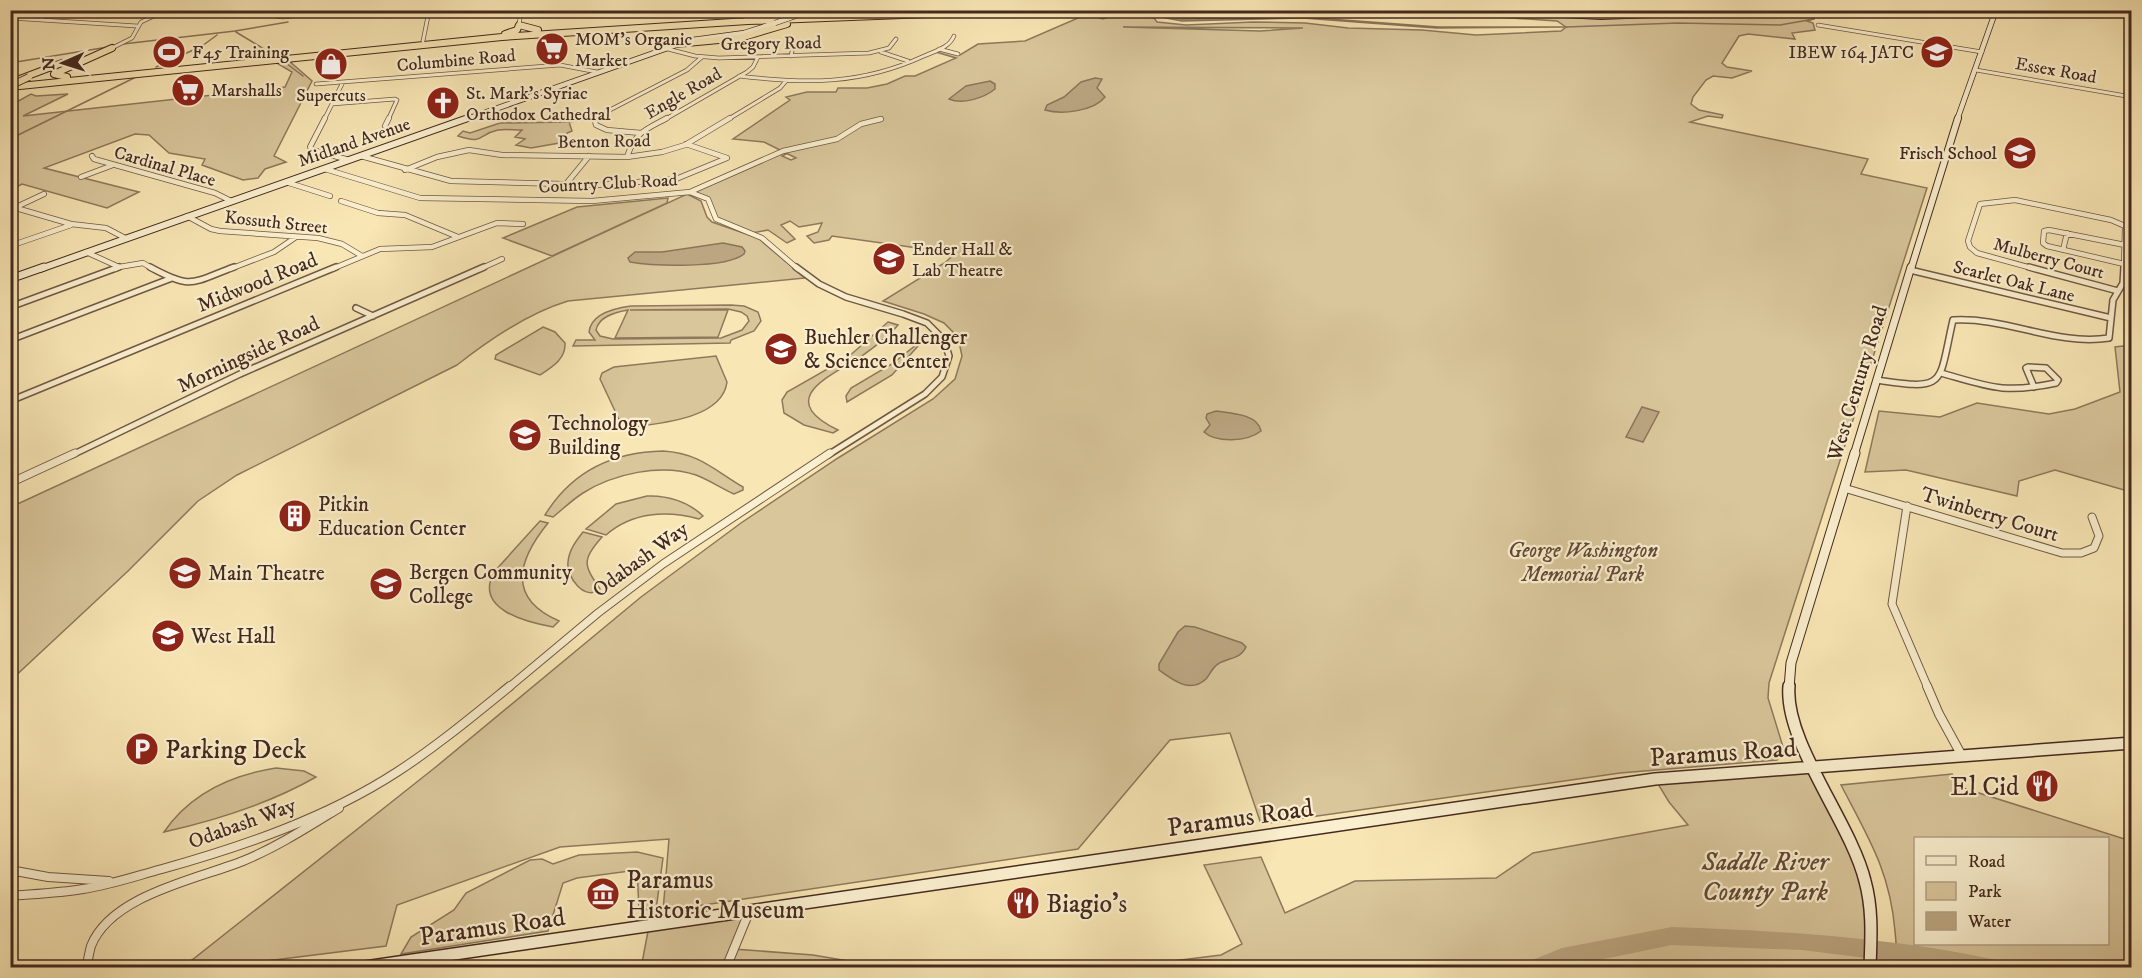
<svg xmlns="http://www.w3.org/2000/svg" width="2142" height="978" viewBox="0 0 2142 978" font-family="'IM FELL DW Pica',serif">
  <style>
    .green { fill: #d9c69b; stroke: #8e785d; stroke-width: 1.5; fill-rule: evenodd }
    .water { fill: #bba681; stroke: #8b745a; stroke-width: 1.5 }
    .lines { fill: none; stroke-linecap: round; stroke-linejoin: round }
    .stream { stroke: #8b745a; stroke-width: 1.5 }
    .river { fill: #bba681; fill-rule: evenodd }
    .street-far4-casing { stroke: #715844; stroke-width: 4.5 }
    .street-far3-casing { stroke: #715844; stroke-width: 6 }
    .street-far2-casing { stroke: #715844; stroke-width: 8 }
    .street-far1-casing { stroke: #715844; stroke-width: 9 }
    .street-casing { stroke: #715844; stroke-width: 10 }
    .secondary-far4-casing { stroke: #44291f; stroke-width: 6 }
    .secondary-far3-casing { stroke: #44291f; stroke-width: 8 }
    .secondary-far2-casing { stroke: #44291f; stroke-width: 9 }
    .secondary-far1-casing { stroke: #44291f; stroke-width: 11 }
    .secondary-casing { stroke: #44291f; stroke-width: 14 }
    .highway-casing { stroke: #44291f; stroke-width: 8 }
    .street-far4 { stroke: #faefce; stroke-width: 3 }
    .street-far3 { stroke: #faefce; stroke-width: 4.5 }
    .street-far2 { stroke: #faefce; stroke-width: 5 }
    .street-far1 { stroke: #faefce; stroke-width: 7 }
    .street { stroke: #faefce; stroke-width: 8 }
    .secondary-far4 { stroke: #faefce; stroke-width: 4.5 }
    .secondary-far3 { stroke: #faefce; stroke-width: 6 }
    .secondary-far2 { stroke: #faefce; stroke-width: 7 }
    .secondary-far1 { stroke: #faefce; stroke-width: 9 }
    .secondary { stroke: #faefce; stroke-width: 11 }
    .highway { stroke: #f8e6b4; stroke-width: 6 }
    .secondary-bridge-casing { stroke: #44291f; stroke-width: 6; stroke-linecap: butt }
    .highway-bridge-casing { stroke: #44291f; stroke-width: 8; stroke-linecap: butt }
    .secondary-bridge { stroke: #faefce; stroke-width: 4.5 }
    .highway-bridge { stroke: #f8e6b4; stroke-width: 6 }
    .labels { text-anchor: middle; stroke-width: 4.5; stroke-linejoin: round; paint-order: stroke }
    .far-poi-label { font-size: 18px; fill: #44291f; stroke: #faefce; text-anchor: start }
    .far-street-label { font-size: 18px; fill: #44291f; stroke: #faefce }
    .street-label { font-size: 21px; fill: #44291f; stroke: #faefce }
    .poi-label { font-size: 21px; fill: #44291f; stroke: #faefce; text-anchor: start }
    .park-label { font-size: 21px; font-style: italic; fill: #624838; stroke: #faefce }
    .near-poi-label { font-size: 26px; fill: #44291f; stroke: #faefce; text-anchor: start }
    .near-street-label { font-size: 26px; fill: #44291f; stroke: #faefce }
    .near-park-label { font-size: 26px; font-style: italic; fill: #624838; stroke: #faefce }
  </style>
  <rect width="100%" height="100%" fill="#f8e6b4"/>
  <filter id="stains"><feTurbulence type="fractalNoise" baseFrequency=".00333" numOctaves="4"/><feColorMatrix values="0 0 0 0 .2 0 0 0 0 .09 0 0 0 0 .02 0 0 0 .5 -.17"/></filter>
  <radialGradient id="worn" r=".72"><stop offset=".6" stop-color="#630" stop-opacity="0"/><stop offset="1" stop-color="#630" stop-opacity=".3"/></radialGradient>
  <path class="green" d="M1124,11L1154,18L1157,22L1186,25L1253,22L1305,23L1348,28L1422,30L1476,35L1561,31L1566,27L1557,21L1497,17L1454,11L1653,16L1820,11H1845H1830L1815,15L1814,19L1807,21L1813,23L1815,30L1792,33L1795,39L1748,34L1739,36L1722,63L1727,67L1752,71L1732,78L1713,76L1706,80L1693,97L1691,104L1699,110L1723,115L1722,118L1708,116L1690,122L1868,159L1861,174L1927,188L1769,683L1768,698L1784,750L1777,760L1620,773L1261,824L1230,733L1170,740L1078,849L663,911L669,839L560,847L397,905L386,946L219,967L182,968L437,766L641,597L741,523L838,458L933,399L955,379L962,356L958,337L944,323L924,314L883,301L946,262L951,257L939,251L832,236L829,240L814,243L807,236L818,232L822,223L799,227L790,221L781,225L795,239L787,243L768,230L752,233L716,219L711,203L690,192L781,152L786,154L782,156L791,160L796,158L764,142L733,139L790,100L786,97L807,92H836L838,88H867L887,84L905,76H915L956,58L936,52L940,50L960,55L978,44L1025,41L1078,18L1071,15L1085,14L1103,19ZM1123,27L1303,28L1260,31Z
    M288,60L312,81L274,156L286,162L265,169L258,178L243,180L202,165L205,159L169,153L149,135L135,134L44,168L139,192L107,208L22,184L11,190V105L31,94L36,96L68,94L23,116L285,87L292,72L275,62Z
    M578,111L597,114L592,119L569,122L572,131L567,133L565,142L531,148L516,145L525,139L515,137L522,130C514,130 505,129 498,130C478,134 485,145 458,136L463,131L470,133L500,123L568,122L577,116L568,113Z
    M687,194L701,201L707,217L712,222L758,238L805,278L568,301C528,313 490,339 457,365L237,475L198,501L128,571L11,680V507Z
    M668,198L667,203L552,256L503,238L577,207Z
    M731,305L744,306L758,312L761,321L754,331L731,340L730,343L573,346L576,340H595L589,332C591,313 616,308 631,306ZM728,309L741,312L747,316L749,321L742,330L721,338L613,339L600,336L596,330C599,316 616,312 628,310L615,338L718,337L728,310H630Z
    M888,322L898,325C887,338 873,348 859,358C826,378 776,400 838,430L833,433L804,425L784,413L782,400L787,392L847,358Z
    M543,327L555,332L565,343C566,359 552,367 540,375L495,359L496,355Z
    M916,345H919L892,375L847,402L846,396L851,388L892,364Z
    M2131,345V492L2055,470L2019,481L2017,496L1906,470L1865,472L1879,411L1940,417L1977,403L2049,414L2075,409L2120,392L2115,347Z
    M716,356L727,382C722,421 653,424 623,428L600,379L602,373L614,367Z
    M663,451C699,453 714,470 743,487V490L734,494C721,488 709,480 696,475C661,463 613,474 583,493C572,500 563,509 553,517L545,515C572,471 612,452 663,451Z
    M647,496C667,495 689,502 703,516L699,519C667,510 632,512 606,535L586,529L616,504Z
    M540,521L548,523C518,560 506,598 559,621L553,627C525,622 474,609 494,572Z
    M583,532L602,537C581,561 584,565 600,589C585,602 566,577 568,562C569,550 576,541 583,532Z
    M276,768L304,771L316,777C269,804 217,820 164,832C190,794 232,775 276,768Z
    M1814,768L1865,880L1870,967L1116,968L1221,955L1242,944L1204,865L1261,857L1285,913L1355,881L1496,878L1533,853L1688,825L1669,802L1655,779Z
    M1952,774L1960,787L2131,841V967H1895C1898,955 1896,943 1895,931C1890,871 1868,837 1841,785ZM1916,838H2108V944H1916Z
    M637,852L663,858L656,910L639,909L637,870L577,878L563,883L548,931L401,954L411,937L454,910L466,893L530,860L542,859L553,864L579,855Z
    M749,912L734,949L813,955L884,967L641,968L649,926Z"/>
  <path class="water" d="M1129,11H1142L1182,19L1302,17L1439,27H1566L1436,28L1303,18L1182,21Z
    M1095,78L1102,79L1097,88L1105,97C1094,111 1062,115 1045,110L1047,105L1064,97L1081,82Z
    M990,81L995,84V89C984,98 962,105 949,99L966,86Z
    M723,243L742,247L745,251L744,254C726,269 653,266 630,262L628,258L635,252H662Z
    M1642,407L1659,412L1643,442L1626,437Z
    M1216,411C1231,413 1258,414 1261,431C1247,442 1216,443 1204,432L1210,425L1206,418L1207,414Z
    M1185,626L1195,627L1242,643L1246,647C1240,660 1229,657 1218,664C1213,667 1210,674 1206,679C1190,694 1173,680 1159,670V664L1178,632Z"/>
  <g class="lines">
    <path class="stream" d="M1566,27L1678,23L1780,25L1814,19
      M236,32L277,57
      M123,44L235,31L288,22
      M282,60L303,76
      M10,63L108,47
      M156,67L202,46L217,35
      M10,139L136,77"/>
    <path class="river" d="M1672,927C1780,931 1886,937 1992,959L1999,961L2002,968H1946L1802,950L1672,945L1560,968H1527L1530,961L1562,948Z"/>
    <g class="street-far4-casing">
      <path id="street-far4" d="M227,10L283,17L342,10
        M10,18L137,26
        M41,18L60,10
        M519,25L520,18L526,10
        M1818,25L1982,52
        M423,41L428,16L435,10
        M112,48L132,38L141,22L167,10
        M664,48L695,56L719,58L869,53L889,48L896,39
        M939,49L958,54
        M881,52L908,61
        M791,56L793,47
        M1976,70L2132,97
        M739,76C807,84 861,85 924,56C935,51 949,48 954,36
        M316,84L560,65L597,72
        M332,104L395,99L397,100L388,120
        M324,120L343,82
        M597,120L606,112L687,70L702,57
        M664,120L747,72L753,67L758,57
        M727,120L780,88L786,81
        M878,120L881,119"/>
    </g>
    <g class="street-far3-casing">
      <path id="street-far3" d="M325,118L310,147L313,150L349,160
        M598,118L595,121L596,125L607,130L641,133
        M385,126L389,118
        M686,144L727,158
        M92,156L94,159L215,193L231,201
        M361,156L451,181L599,185L676,179L727,158
        M627,157C635,132 645,130 667,118
        M325,169L420,198L592,201L690,192L783,151L837,139L861,124L881,119
        M405,170L437,157L469,150L502,155L627,157L662,152L685,145L730,118
        M81,177L113,165
        M286,182L330,196
        M566,184L589,156
        M690,192L708,199L716,219L762,238L798,269
        M341,201L378,213L405,215L458,237
        M16,208L71,224L106,228L125,238
        M10,210L44,194
        M187,216L211,229L220,231L318,238L342,244L362,256
        M10,246L71,225
        M2063,250L2067,233
        M86,252L119,267L143,263L153,269
        M2124,264L2047,246L2043,243L2044,231L2049,230L2125,245
        M115,269L119,267
        M230,269L274,252L296,237
        M332,269L380,249L432,247L497,223L523,224
        M480,269L502,259
        M2035,269L1977,253L1970,247L1968,241L1980,204L2015,200L2111,220L2125,226L2124,269"/>
    </g>
    <g class="street-far2-casing">
      <path id="street-far2" d="M150,267C192,290 191,283 234,267
        M796,267L819,284L846,297L903,314L927,323L944,340L949,356L942,377L925,394L828,455
        M2029,267L2118,291
        M1910,270L2111,318
        M10,307L119,267
        M356,308L373,316
        M10,340L172,278
        M1941,373C1990,387 2004,394 2056,383L2058,380L2046,368L2028,367L2026,368L2034,387
        M1877,380C1948,391 1938,385 1953,320C2007,317 2055,346 2109,338L2113,300L2123,283L2124,267
        M10,401L336,267
        M72,455L240,374L484,267"/>
    </g>
    <g class="street-far1-casing">
      <path id="street-far1" d="M10,483L75,453
        M1844,488L2062,553H2081L2094,548L2099,536L2092,517
        M1907,506L1892,604L1928,688
        M508,688L598,613L663,564L830,453"/>
    </g>
    <g class="street-casing">
      <path id="street" d="M1927,686L1939,714L1962,756
        M10,870L48,877L109,881
        M10,896C34,894 59,893 83,889C110,885 136,876 162,869C244,846 326,818 397,772C437,746 473,716 510,686
        M86,968C88,961 89,953 91,946C111,895 198,879 243,861C277,847 308,827 339,808
        M726,968L749,912"/>
    </g>
    <g class="secondary-far4-casing">
      <path id="secondary-far4" d="M798,15L809,10
        M727,38L744,33
        M685,41L744,33L775,23
        M464,120L682,43
        M1957,120L1996,10"/>
    </g>
    <g class="secondary-far3-casing">
      <path id="secondary-far3" d="M40,269L468,118
        M1911,269L1958,118"/>
    </g>
    <g class="secondary-far2-casing">
      <path id="secondary-far2" d="M10,279L44,267
        M1854,455L1911,267"/>
    </g>
    <g class="secondary-far1-casing">
      <path id="secondary-far1" d="M1789,688L1791,663L1855,453"/>
    </g>
    <g class="secondary-casing">
      <path id="secondary" d="M1789,686C1784,742 1851,823 1865,881C1873,910 1871,938 1870,968
        M358,968L1655,779L2132,743"/>
    </g>
    <g class="highway-casing">
      <path id="highway" d="M1485,10L1601,16L1703,12
        M1697,12L1742,10
        M746,16L769,10
        M505,34L517,30L519,25L538,30
        M676,44L740,38L787,24
        M67,77L54,74L112,48
        M17,80L62,63
        M10,87L502,37L748,21L1029,10"/>
    </g>
    <use href="#street-far4" class="street-far4"/>
    <use href="#street-far3" class="street-far3"/>
    <use href="#street-far2" class="street-far2"/>
    <use href="#street-far1" class="street-far1"/>
    <use href="#street" class="street"/>
    <use href="#secondary-far4" class="secondary-far4"/>
    <use href="#secondary-far3" class="secondary-far3"/>
    <use href="#secondary-far2" class="secondary-far2"/>
    <use href="#secondary-far1" class="secondary-far1"/>
    <use href="#secondary" class="secondary"/>
    <use href="#highway" class="highway"/>
    <g class="secondary-bridge-casing">
      <path id="secondary-bridge" d="M775,23L798,15"/>
    </g>
    <g class="highway-bridge-casing">
      <path id="highway-bridge" d="M10,86L29,77"/>
    </g>
    <use href="#secondary-bridge" class="secondary-bridge"/>
    <use href="#highway-bridge" class="highway-bridge"/>
  </g>
  <defs>
    <g id="supermarket-disc" transform="scale(1.725)"><circle r="9.5" fill="#8f2418" stroke="#faefce"/><path d="M-6-5.5h2.5l.6 2H6L4.5 2H-2.5L-4.4-4H-6ZM-1.5 3.2a1.3 1.3 0 1 0 .1 0ZM3 3.2a1.3 1.3 0 1 0 .1 0Z" fill="#fff"/></g>
    <g id="stadium-disc" transform="scale(1.725)"><circle r="9.5" fill="#8f2418" stroke="#faefce"/><path d="M0-5a6.5 5 0 1 0 0 10a6.5 5 0 1 0 0-10ZM-3.5-1.8h7v3.6h-7Z" fill="#fff"/></g>
    <g id="school-disc" transform="scale(1.725)"><circle r="9.5" fill="#8f2418" stroke="#faefce"/><path d="M0-5L7-2L0 1L-7-2ZM-4 1L0 2.5L4 1V4Q0 6-4 4Z" fill="#fff"/></g>
    <g id="shop-disc" transform="scale(1.725)"><circle r="9.5" fill="#8f2418" stroke="#faefce"/><path d="M-5-2.5h2.3a2.7 3.5 0 0 1 5.4 0H5L5.5 6h-11ZM-1.5-2.5h3a1.5 2.3 0 0 0-3 0Z" fill="#fff"/></g>
    <g id="church-disc" transform="scale(1.725)"><circle r="9.5" fill="#8f2418" stroke="#faefce"/><path d="M-1.2-6h2.4v3.5h3.3v2.4h-3.3V6h-2.4V-.1h-3.3v-2.4h3.3Z" fill="#fff"/></g>
    <g id="university-disc" transform="scale(1.725)"><circle r="9.5" fill="#8f2418" stroke="#faefce"/><path d="M0-5L7-2L0 1L-7-2ZM-4 1L0 2.5L4 1V4Q0 6-4 4Z" fill="#fff"/></g>
    <g id="building-disc" transform="scale(1.725)"><circle r="9.5" fill="#8f2418" stroke="#faefce"/><path d="M-4-6H4V6H1V3H-1V6H-4ZM-2.5-4.3h1.7v1.8h-1.7ZM.8-4.3h1.7v1.8H.8ZM-2.5-1h1.7V.8h-1.7ZM.8-1h1.7V.8H.8Z" fill="#fff"/></g>
    <g id="parking-disc" transform="scale(1.725)"><circle r="9.5" fill="#8f2418" stroke="#faefce"/><path d="M-3.5-5.5H1a3.5 3.5 0 0 1 0 7H-1V5.5H-3.5ZM-1-3.4V-.6H.8a1.4 1.4 0 0 0 0-2.8Z" fill="#fff"/></g>
    <g id="restaurant-disc" transform="scale(1.725)"><circle r="9.5" fill="#8f2418" stroke="#faefce"/><path d="M-5-6h1v4h1v-4h1v4h1v-4h1v5L-1.5 .5V6h-2V.5L-5-1ZM5-6V6H3V1.5H1.5Q1.5-4 5-6Z" fill="#fff"/></g>
    <g id="museum-disc" transform="scale(1.725)"><circle r="9.5" fill="#8f2418" stroke="#faefce"/><path d="M0-6L6-3V-2H-6V-3ZM-5-1h2V3h-2ZM-1-1h2V3h-2ZM3-1h2V3H3ZM-6 4H6V6H-6Z" fill="#fff"/></g>
  </defs>
  <g fill-rule="evenodd">
    <use href="#supermarket-disc" x="552" y="49"/>
    <use href="#stadium-disc" x="169" y="52"/>
    <use href="#school-disc" x="1937" y="52"/>
    <use href="#shop-disc" x="331" y="64"/>
    <use href="#supermarket-disc" x="188" y="90"/>
    <use href="#church-disc" x="443" y="103"/>
    <use href="#school-disc" x="2020" y="153"/>
    <use href="#university-disc" x="889" y="259"/>
    <use href="#university-disc" x="781" y="349"/>
    <use href="#university-disc" x="525" y="435"/>
    <use href="#building-disc" x="295" y="516"/>
    <use href="#university-disc" x="185" y="573"/>
    <use href="#university-disc" x="386" y="584"/>
    <use href="#university-disc" x="168" y="636"/>
    <use href="#parking-disc" x="142" y="749"/>
    <use href="#restaurant-disc" x="2042" y="786"/>
    <use href="#museum-disc" x="603" y="894"/>
    <use href="#restaurant-disc" x="1023" y="903"/>
  </g>
  <g class="labels">
    <g class="far-poi-label">
      <text x="575" y="45">MOM's Organic<tspan x="575" dy="21">Market</tspan></text>
      <text x="192" y="58">F45 Training</text>
      <text x="1914" y="58" text-anchor="end">IBEW 164 JATC</text>
      <text x="211" y="96">Marshalls</text>
      <text x="466" y="99">St. Mark's Syriac<tspan x="466" dy="21">Orthodox Cathedral</tspan></text>
      <text x="331" y="101" text-anchor="middle">Supercuts</text>
      <text x="1997" y="159" text-anchor="end">Frisch School</text>
      <text x="912" y="255">Ender Hall &amp;<tspan x="912" dy="21">Lab Theatre</tspan></text>
    </g>
    <g class="far-street-label">
      <text transform="translate(771 43) rotate(-1)" y="6">Gregory Road</text>
      <text transform="translate(456 60) rotate(-5)" y="6">Columbine Road</text>
      <text transform="translate(2056 70) rotate(10)" y="6">Essex Road</text>
      <text transform="translate(683 93) rotate(-30)" y="6">Engle Road</text>
      <text transform="translate(604 141) rotate(-1)" y="6">Benton Road</text>
      <text transform="translate(354 142) rotate(-19)" y="6">Midland Avenue</text>
      <text transform="translate(165 166) rotate(16)" y="6">Cardinal Place</text>
      <text transform="translate(608 183) rotate(-3)" y="6">Country Club Road</text>
      <text transform="translate(276 222) rotate(6)" y="6">Kossuth Street</text>
      <text transform="translate(2049 258) rotate(15)" y="6">Mulberry Court</text>
      <text transform="translate(2014 281) rotate(14)" y="6">Scarlet Oak Lane</text>
    </g>
    <g class="street-label">
      <text transform="translate(257 282) rotate(-22)" y="7">Midwood Road</text>
      <text transform="translate(248 354) rotate(-25)" y="7">Morningside Road</text>
      <text transform="translate(1857 383) rotate(-73)" y="7">West Century Road</text>
      <text transform="translate(1990 514) rotate(17)" y="7">Twinberry Court</text>
      <text transform="translate(640 559) rotate(-36)" y="7">Odabash Way</text>
      <text transform="translate(242 823) rotate(-20)" y="7">Odabash Way</text>
    </g>
    <g class="poi-label">
      <text x="804" y="344">Buehler Challenger<tspan x="804" dy="24">&amp; Science Center</tspan></text>
      <text x="548" y="430">Technology<tspan x="548" dy="24">Building</tspan></text>
      <text x="318" y="511">Pitkin<tspan x="318" dy="24">Education Center</tspan></text>
      <text x="409" y="579">Bergen Community<tspan x="409" dy="24">College</tspan></text>
      <text x="208" y="580">Main Theatre</text>
      <text x="191" y="643">West Hall</text>
    </g>
    <g class="park-label">
      <text x="1583" y="557">George Washington<tspan x="1583" dy="24">Memorial Park</tspan></text>
    </g>
    <g class="near-poi-label">
      <text x="165" y="758">Parking Deck</text>
      <text x="2019" y="795" text-anchor="end">El Cid</text>
      <text x="626" y="888">Paramus<tspan x="626" dy="30">Historic Museum</tspan></text>
      <text x="1046" y="912">Biagio's</text>
    </g>
    <g class="near-street-label">
      <text transform="translate(1723 752) rotate(-4)" y="9">Paramus Road</text>
      <text transform="translate(1240 817) rotate(-8)" y="9">Paramus Road</text>
      <text transform="translate(492 926) rotate(-8)" y="9">Paramus Road</text>
    </g>
    <g class="near-park-label">
      <text x="1765" y="870">Saddle River<tspan x="1765" dy="30">County Park</tspan></text>
    </g>
  </g>
  <rect width="2142" height="978" fill="none" stroke="#f8e6b4" stroke-width="36"/>
  <rect x="12" y="12" width="2118" height="954" fill="none" stroke="#44291f" stroke-width="3"/>
  <rect x="18" y="18" width="2106" height="942" fill="none" stroke="#44291f" stroke-width="1.5"/>
  <rect x="1914" y="837" width="195" height="108" fill="#faefce" stroke="#b1a088" stroke-width="1.5"/>
  <rect x="1926" y="856" width="30" height="9" fill="#faefce" stroke="#b1a088" stroke-width="1.5"/>
  <text x="1968" y="867" font-size="18" fill="#44291f">Road</text>
  <rect x="1926" y="882" width="30" height="18" fill="#d9c69b" stroke="#b1a088" stroke-width="1.5"/>
  <text x="1968" y="897" font-size="18" fill="#44291f">Park</text>
  <rect x="1926" y="912" width="30" height="18" fill="#bba681" stroke="#b1a088" stroke-width="1.5"/>
  <text x="1968" y="927" font-size="18" fill="#44291f">Water</text>
  <g transform="translate(63 63) rotate(267)" stroke="#faefce" stroke-width="4.5" paint-order="stroke">
  <path d="M0-4.5L10 22L0 15L-10 22Z" fill="#44291f"/>
  <text y="-9" font-size="16" font-weight="bold" text-anchor="middle" fill="#44291f">N</text>
  </g>
  <rect width="100%" height="100%" filter="url(#stains)"/>
  <rect width="100%" height="100%" fill="url(#worn)"/>
</svg>
